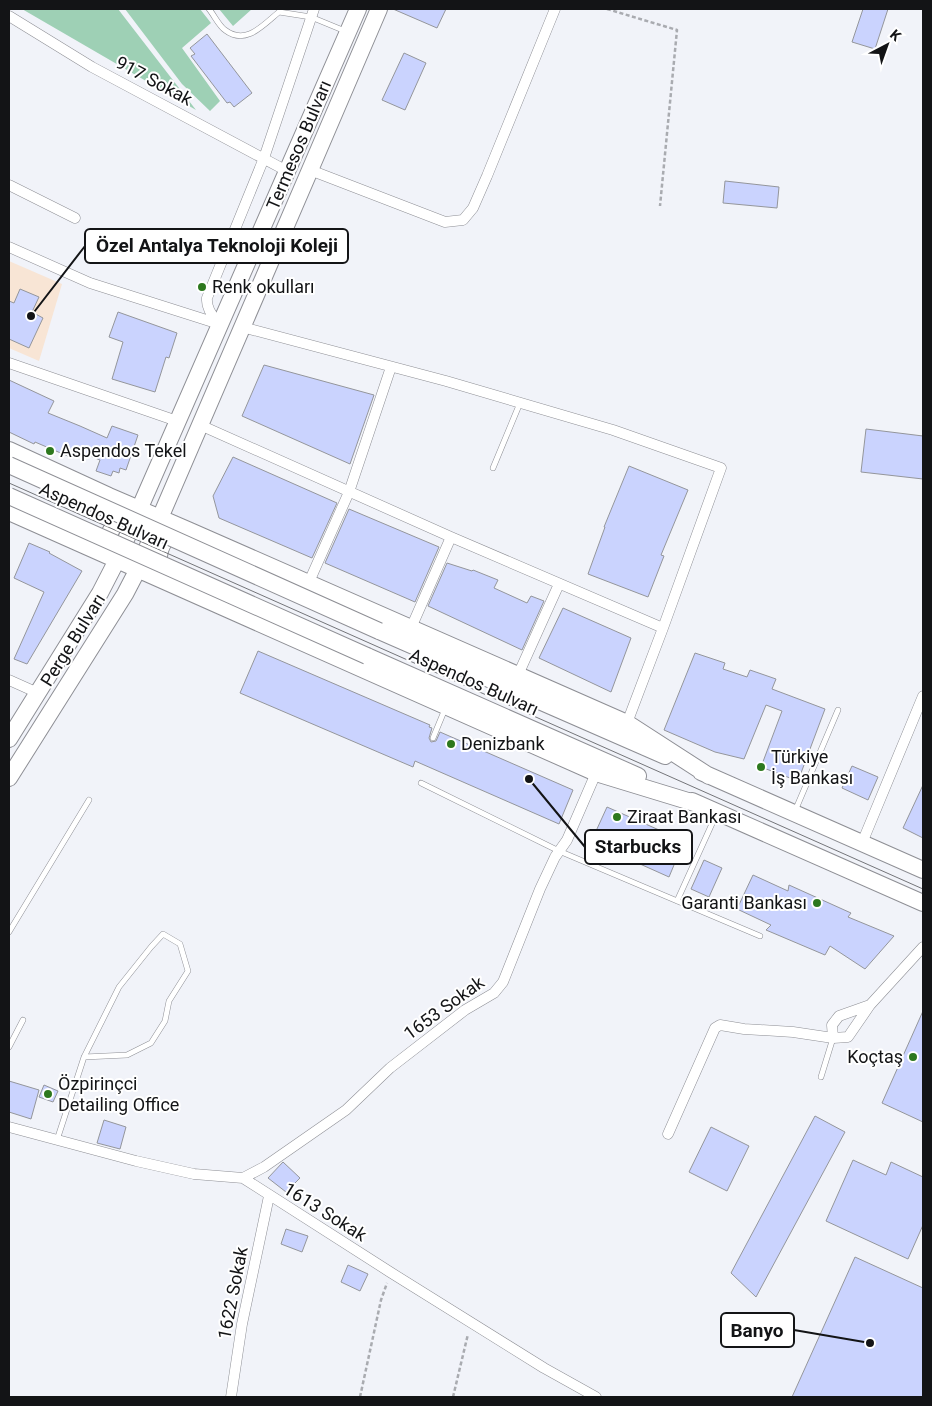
<svg xmlns="http://www.w3.org/2000/svg" width="932" height="1406" viewBox="0 0 932 1406" font-family="Roboto,sans-serif">
  <style>
    .education { fill: #f8e5d5 }
    .green { fill: #9ed0b5 }
    .building { fill: #cad3fe; stroke: #94969b }
    .lines { fill: none; stroke-linecap: round; stroke-linejoin: round }
    .lane-casing { stroke: #8e8f95; stroke-width: 6 }
    .street-casing { stroke: #8e8f95; stroke-width: 11 }
    .primary-casing { stroke: #8e8f95; stroke-width: 18 }
    .path { stroke: #a9abb0; stroke-width: 2.5; stroke-dasharray: 4 2.5; stroke-linecap: butt }
    .lane { stroke: #fff; stroke-width: 5 }
    .street { stroke: #fff; stroke-width: 10 }
    .primary { stroke: #fff; stroke-width: 16 }
    .tram { stroke: #747579; stroke-width: 1 }
    .primary-bridge-casing { stroke: #8e8f95; stroke-width: 18; stroke-linecap: butt }
    .primary-bridge { stroke: #fff; stroke-width: 16 }
    .poi-dot { fill: #2d781e; stroke: #fff; stroke-width: 2 }
    .labels { text-anchor: middle; stroke-width: 4; stroke-linejoin: round; paint-order: stroke }
    .street-label { font-size: 18px; fill: #131416; stroke: #fff }
    .poi-label { font-size: 18px; fill: #131416; stroke: #fff; text-anchor: start }
    .leader { fill: none; stroke: #131416; stroke-width: 2 }
    .callout-dot { fill: #131416; stroke: #fff; stroke-width: 2 }
    .callout { fill: #fff; stroke: #131416; stroke-width: 2 }
    .callout-label { font-size: 19px; text-anchor: middle; font-weight: bold; fill: #131416 }
  </style>
  <rect width="100%" height="100%" fill="#f1f3f9"/>
  <path class="education" d="M9,261L62,284L39,361L9,348Z"/>
  <path class="green" d="M22,9H118L196,110Z
    M125,9H200L211,23L182,48L220,101L210,111L182,84Z
    M219,9H252L233,26Z"/>
  <path class="building" d="M393,9H446L437,28Z
    M863,9H888L875,49L852,42Z
    M207,34L252,93L234,107L230,102L227,103L191,56L195,54L190,48Z
    M404,53L426,63L405,110L382,100Z
    M725,181L779,187L777,208L723,203Z
    M20,289L39,297L32,312L43,318L29,348L9,339V301L14,303Z
    M118,312L177,333L169,358L166,357L155,392L112,379L123,342L109,337Z
    M264,365L374,395L350,464L242,416Z
    M9,380L54,401L48,413L80,426L107,438L112,426L138,435L126,470L120,468L119,473L113,471L111,476L96,471L100,460L73,449L70,457L35,442L34,444L9,432Z
    M866,429L923,436V479L861,472Z
    M233,457L337,503L312,558L219,518L213,496Z
    M629,466L688,490L661,555L664,556L648,597L588,574L605,527H604Z
    M349,509L439,547L415,602L325,563Z
    M29,543L50,552L49,553L82,571L27,664L14,659L44,592L14,578Z
    M447,563L472,571L473,570L498,580L494,588L527,603L531,596L544,601L522,650L428,606Z
    M563,608L631,638L611,692L539,658Z
    M258,651L430,725L429,727L432,728L429,738L431,742L436,741L440,732L573,790L559,824L415,761L413,767L240,693Z
    M695,653L725,663L723,669L747,677L750,670L776,679L772,689L825,709L798,781L761,767L782,711L766,705L744,759L715,752L664,730Z
    M852,766L878,777L868,800L842,788Z
    M923,785V838L903,828Z
    M607,807L684,841L669,877L591,842Z
    M704,860L722,868L709,897L691,889Z
    M753,875L788,891L789,885L851,913L848,917L894,936L865,969L830,946L825,955L766,930L771,925L737,909Z
    M923,1011V1122L882,1103Z
    M9,1081L39,1090L31,1119L9,1112Z
    M44,1085L58,1091L53,1102L39,1097Z
    M815,1116L845,1132L756,1297L731,1273Z
    M104,1120L126,1127L120,1149L97,1143Z
    M711,1127L749,1146L727,1191L689,1172Z
    M853,1160L886,1175L891,1162L923,1177V1225L908,1259L826,1221Z
    M283,1162L300,1178L286,1192L268,1178Z
    M286,1229L308,1236L302,1252L281,1244Z
    M855,1257L923,1288V1397H792Z
    M348,1265L368,1274L360,1291L341,1282Z"/>
  <g class="lines">
    <g class="lane-casing">
      <path id="lane" d="M209,9C214,15 219,26 225,30C246,46 263,25 279,12L311,17L345,31
        M493,468L520,403
        M433,738L445,709
        M421,783L559,851L760,936
        M795,811L838,710
        M677,901L716,815
        M9,932L89,800
        M9,1047L23,1020
        M821,1077L833,1038
        M57,1140L84,1057L119,987L151,947L163,934L180,944L188,971L169,1001L165,1021L151,1043L127,1055L84,1057"/>
    </g>
    <g class="street-casing">
      <path id="street" d="M9,16L92,67L287,171
        M310,170L445,222L463,220L473,208L487,176L555,9
        M9,185L75,218
        M9,247L90,283L219,324
        M219,324C213,316 206,309 207,298L264,158L314,9
        M242,327L446,381L613,430L721,468L663,628L627,723
        M9,363L177,421
        M200,425L451,537L663,628
        M309,582L349,492L391,367
        M411,628L451,537
        M518,675L559,584
        M9,680L38,693
        M862,843L923,696
        M870,1005L839,1016L832,1025L833,1038L848,1037L870,1005L923,947
        M9,1127L136,1161L194,1174L243,1178L390,1272L544,1368L596,1397
        M668,1134L715,1028L720,1025L744,1029L793,1032L833,1038
        M243,1178L264,1167L346,1110L390,1068L465,1010L494,993L503,982L540,889L555,857L567,840L596,773
        M231,1397L242,1324L269,1196"/>
    </g>
    <g class="primary-casing">
      <path id="primary" d="M9,450L109,496L188,530L627,723L709,776
        M9,512L596,773L701,805
        M94,546C111,539 115,524 118,507L114,502
        M162,575L159,573C158,559 158,547 168,537C172,533 173,531 179,531
        M379,631L665,756
        M367,656L638,776
        M9,739L100,593L117,560L358,9
        M701,772L923,870
        M9,778L125,594L138,569L310,170L379,9
        M692,801L923,903"/>
    </g>
    <path class="path" d="M607,9L677,30L660,206
      M360,1397L381,1300L387,1283
      M453,1397L468,1334"/>
    <use href="#lane" class="lane"/>
    <use href="#street" class="street"/>
    <use href="#primary" class="primary"/>
    <path class="tram" d="M9,483L923,889"/>
    <g class="primary-bridge-casing">
      <path id="primary-bridge" d="M9,465L379,631
        M9,496L367,656"/>
    </g>
    <use href="#primary-bridge" class="primary-bridge"/>
  </g>
  <g class="poi-dot">
    <circle cx="202" cy="287" r="5"/>
    <circle cx="50" cy="451" r="5"/>
    <circle cx="451" cy="744" r="5"/>
    <circle cx="761" cy="767" r="5"/>
    <circle cx="617" cy="817" r="5"/>
    <circle cx="817" cy="903" r="5"/>
    <circle cx="913" cy="1057" r="5"/>
    <circle cx="48" cy="1094" r="5"/>
  </g>
  <g class="labels">
    <g class="street-label">
      <text transform="translate(154 81) rotate(28)" y="6">917 Sokak</text>
      <text transform="translate(299 145) rotate(-67)" y="6">Termesos Bulvarı</text>
      <text transform="translate(104 516) rotate(24)" y="6">Aspendos Bulvarı</text>
      <text transform="translate(73 640) rotate(-58)" y="6">Perge Bulvarı</text>
      <text transform="translate(474 682) rotate(24)" y="6">Aspendos Bulvarı</text>
      <text transform="translate(444 1008) rotate(-36)" y="6">1653 Sokak</text>
      <text transform="translate(325 1212) rotate(32)" y="6">1613 Sokak</text>
      <text transform="translate(233 1293) rotate(-79)" y="6">1622 Sokak</text>
    </g>
    <g class="poi-label">
      <text x="212" y="293">Renk okulları</text>
      <text x="60" y="457">Aspendos Tekel</text>
      <text x="461" y="750">Denizbank</text>
      <text x="771" y="763">Türkiye<tspan x="771" dy="21">İş Bankası</tspan></text>
      <text x="627" y="823">Ziraat Bankası</text>
      <text x="807" y="909" text-anchor="end">Garanti Bankası</text>
      <text x="903" y="1063" text-anchor="end">Koçtaş</text>
      <text x="58" y="1090">Özpirinçci<tspan x="58" dy="21">Detailing Office</tspan></text>
    </g>
  </g>
  <path class="leader" d="M31 316L85 246M529 779L585 847M870 1343L794 1330"/>
  <g class="callout-dot">
    <circle cx="31" cy="316" r="5"/>
    <circle cx="529" cy="779" r="5"/>
    <circle cx="870" cy="1343" r="5"/>
  </g>
  <g class="callout">
    <rect x="85" y="229" width="263" height="34" rx="5"/>
    <rect x="585" y="830" width="107" height="34" rx="5"/>
    <rect x="721" y="1313" width="73" height="34" rx="5"/>
  </g>
  <g class="callout-label">
    <text x="217" y="252">Özel Antalya Teknoloji Koleji</text>
    <text x="638" y="853">Starbucks</text>
    <text x="757" y="1337">Banyo</text>
  </g>
  <rect width="932" height="1406" fill="none" stroke="#131416" stroke-width="20"/>
  <g transform="translate(887 45) rotate(41)" stroke="#ffffff" stroke-width="4" paint-order="stroke">
  <path d="M0-4L9 19L0 12L-9 19Z" fill="#131416"/>
  <text y="-8" font-size="14" font-weight="bold" text-anchor="middle" fill="#131416">K</text>
  </g>
</svg>
